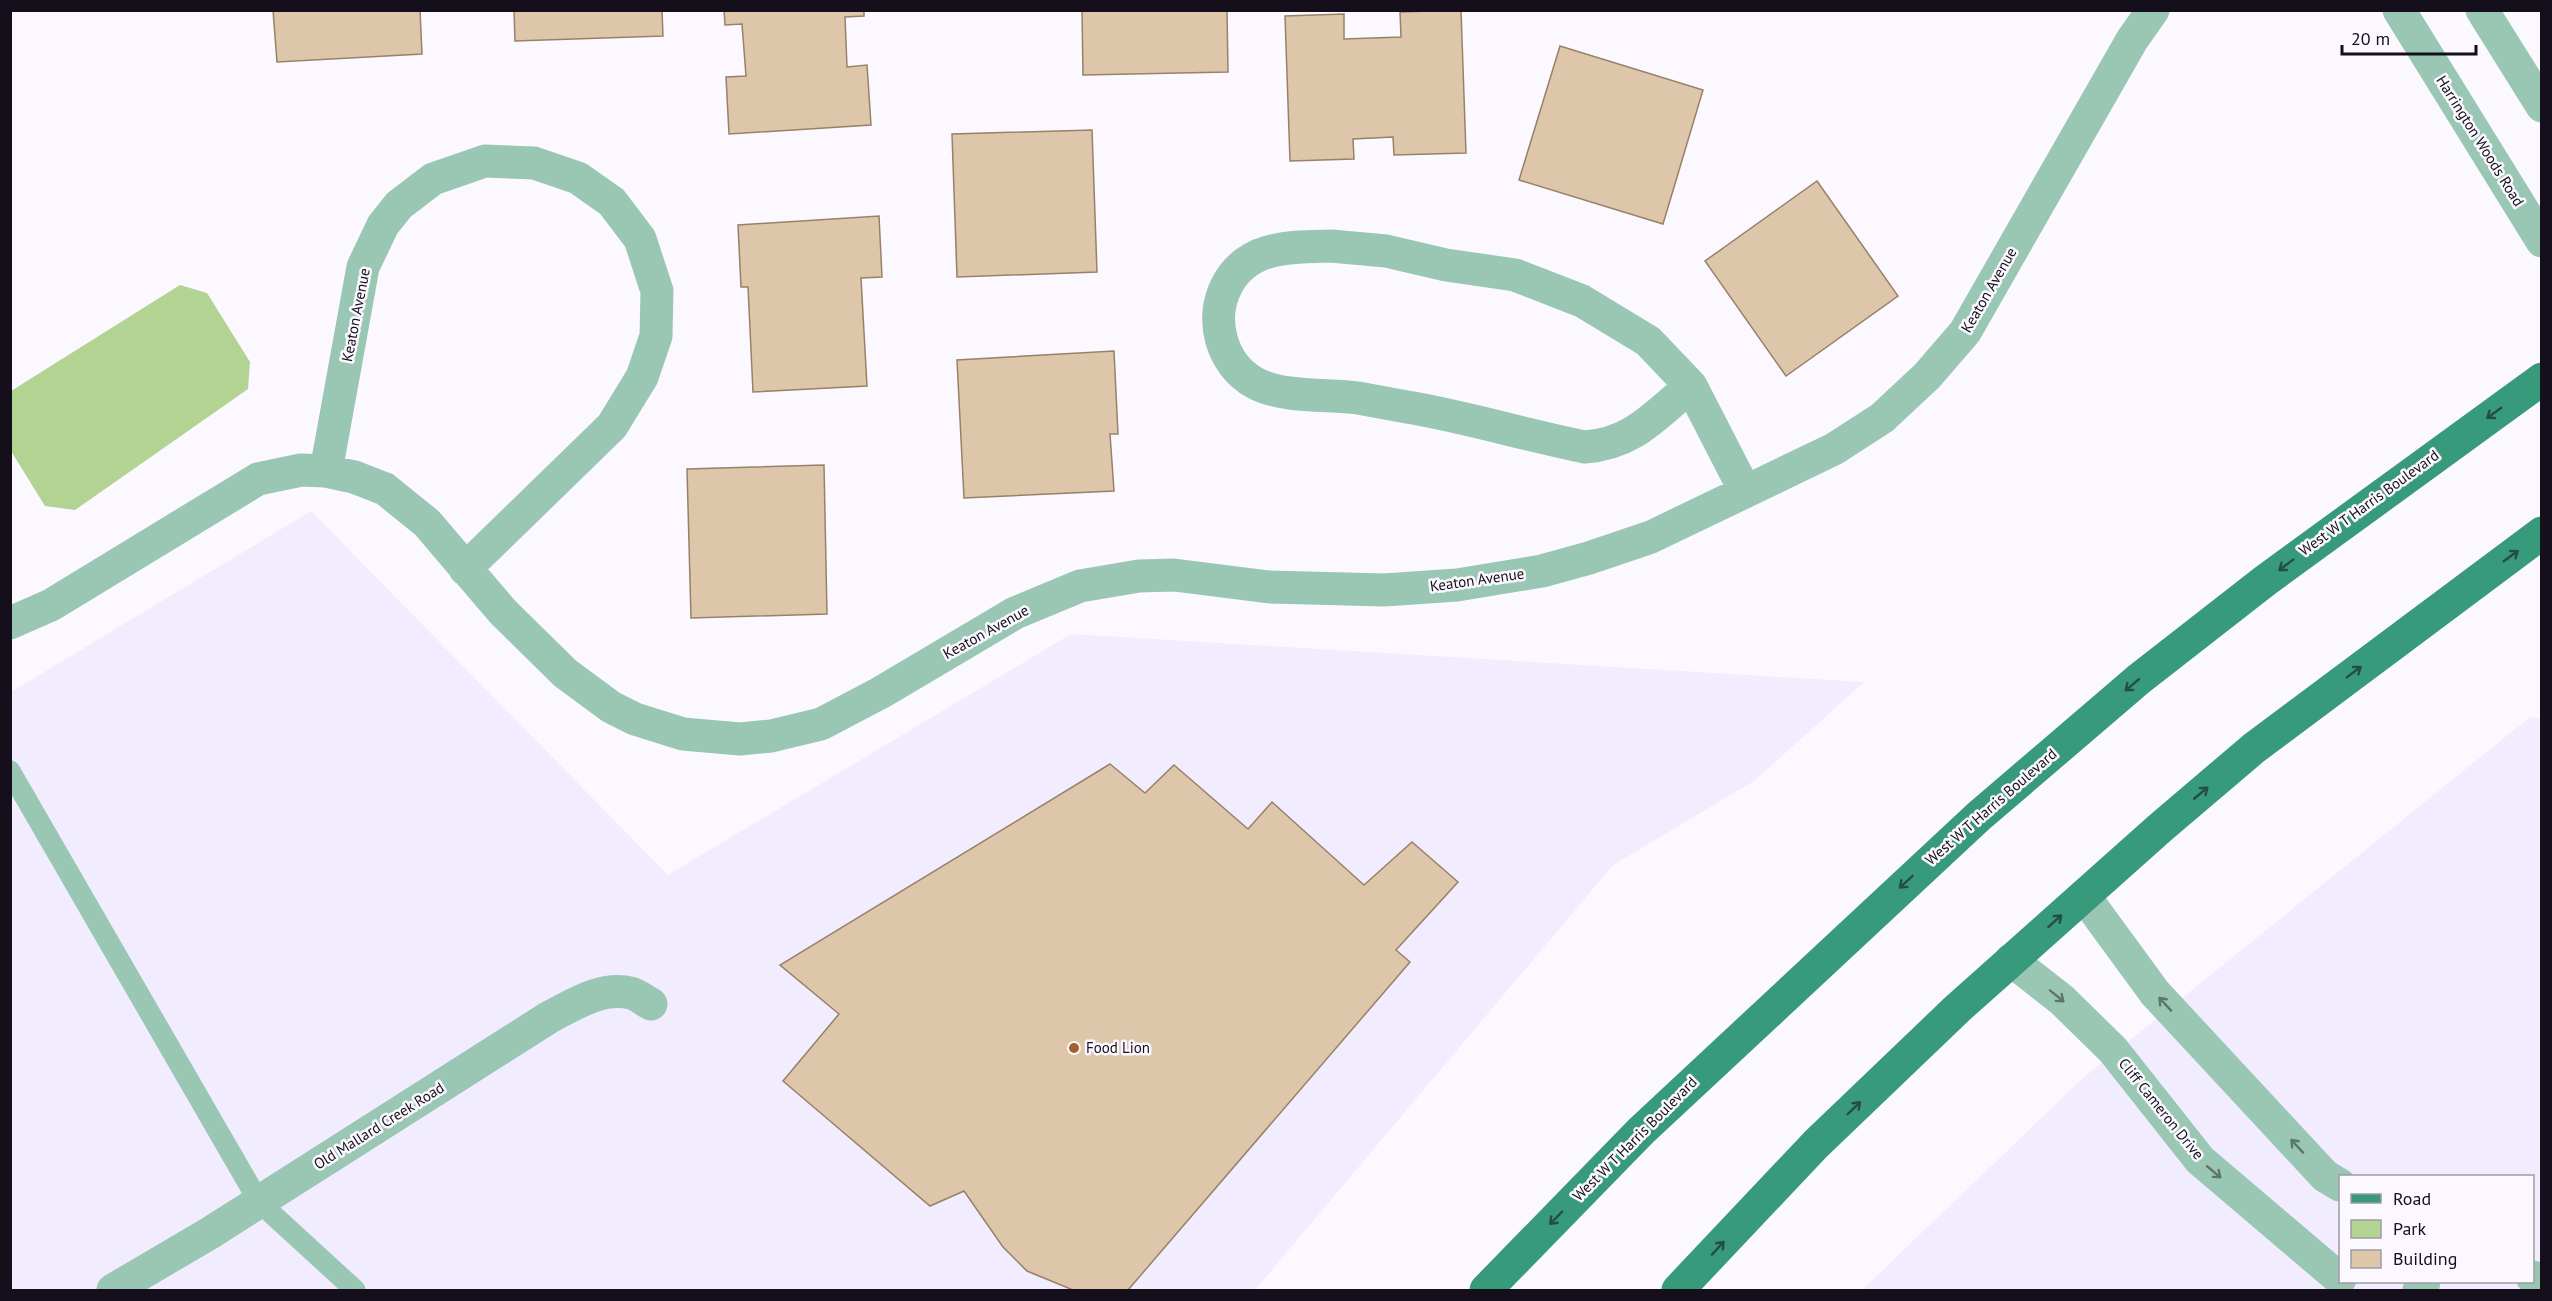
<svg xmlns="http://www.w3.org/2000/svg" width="2552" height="1301" viewBox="0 0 2552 1301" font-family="'PT Sans',sans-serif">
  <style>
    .commercial { fill: #f1edff; fill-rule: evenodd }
    .green { fill: #b3d392 }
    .building { fill: #dec6aa; stroke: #988167; stroke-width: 1.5 }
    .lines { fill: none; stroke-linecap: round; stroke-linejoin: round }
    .service { stroke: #99c7b4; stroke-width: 21 }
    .minor { stroke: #99c7b4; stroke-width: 33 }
    .primary { stroke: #379a7a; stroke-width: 33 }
    .oneway { stroke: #244e45 }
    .oneway2 { stroke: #5d746f }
    .poi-dot { fill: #a2612c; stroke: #fbf8ff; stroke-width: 2 }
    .labels { text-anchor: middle; stroke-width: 5; stroke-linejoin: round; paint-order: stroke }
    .street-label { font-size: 15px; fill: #140f1a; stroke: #fbf8ff }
    .poi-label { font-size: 15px; fill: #140f1a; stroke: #fbf8ff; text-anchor: start }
  </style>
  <rect width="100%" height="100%" fill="#fbf8ff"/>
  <path class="commercial" d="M311,511L668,875L1071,634L1864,682L1754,781L1613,865L1255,1290H11V692Z
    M2530,717L2541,718V1290H1862L2083,1078ZM2340,1176H2532V1282H2340Z"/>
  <path class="green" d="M180,285L207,293L250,362L248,389L75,510L45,506L11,451V391Z"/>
  <path class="building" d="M273,10H420L422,54L277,62Z
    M514,10H662L663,36L515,41Z
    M724,10H864V16L845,17L847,67L867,65L871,125L729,134L726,77L746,76L742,24L725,25Z
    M1082,10H1227L1228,72L1083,75Z
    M1461,10L1466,153L1394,155L1393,137L1353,139L1354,159L1290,161L1285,16L1344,14V39L1401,37L1400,12Z
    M1560,46L1703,90L1663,224L1519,180Z
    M1092,130L1097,272L957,277L952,134Z
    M1817,181L1898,296L1786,376L1705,261Z
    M879,216L882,277L861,278L867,386L753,392L748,287H741L738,225Z
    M1114,351L1118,434H1110L1114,491L964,498L957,360Z
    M824,465L827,614L691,618L687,469Z
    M1110,764L1145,793L1174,765L1248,829L1272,802L1364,885L1412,842L1458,882L1396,950L1410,962L1128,1290H1073L1027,1271L1003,1247L964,1191L930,1206L783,1081L839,1014L780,965Z"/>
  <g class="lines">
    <path class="service" d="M10,771L259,1202L355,1290"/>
    <path class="minor" d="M2399,10L2542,241
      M2482,10L2542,106
      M1331,246L1386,251L1446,265L1515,275L1582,301L1648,341L1691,386C1655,415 1633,444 1585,447C1525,435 1467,417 1407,407C1391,404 1375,401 1358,398C1327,394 1283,398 1255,383C1221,364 1209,319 1227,285C1248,245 1292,247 1331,246Z
      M1691,386L1745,491
      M326,471L363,267L383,225L399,205L433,179L485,161L534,163L578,178L612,202L640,239L657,291L656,336L642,377L612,426L465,569
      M10,623L51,605L258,479L301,470L326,471L354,477L385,489L427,523L503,612L565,673L611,707L635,719L683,734L740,739L771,736L821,724L880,693L1015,613L1080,586L1139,576L1174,575L1269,587L1384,590L1457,585L1542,571L1589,558L1651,537L1834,449L1882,418L1927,376L1965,332L2132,40L2153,10
      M2084,896L2155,993L2325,1176L2340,1185
      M2011,960L2062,1000L2113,1050L2200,1160L2340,1279
      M2532,1277L2542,1279
      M113,1290L210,1233L548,1018C573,1005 601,986 631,993C638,995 645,1001 651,1004
      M2419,1290L2424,1282"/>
    <path class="primary" d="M1486,1290L1641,1131L1979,816L2139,679L2266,580L2542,379
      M1678,1290L1816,1144L1958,1008L2160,828L2254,748L2542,533"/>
  </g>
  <defs><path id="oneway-shaft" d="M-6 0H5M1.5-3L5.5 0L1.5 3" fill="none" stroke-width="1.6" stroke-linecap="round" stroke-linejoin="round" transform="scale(1.5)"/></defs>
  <g class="oneway">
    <use href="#oneway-shaft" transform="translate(2494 413) rotate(144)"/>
    <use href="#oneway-shaft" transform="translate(2511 556) rotate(-36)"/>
    <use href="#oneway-shaft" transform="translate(2286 565) rotate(143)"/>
    <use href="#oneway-shaft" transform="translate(2354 672) rotate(-37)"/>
    <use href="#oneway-shaft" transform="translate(2132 685) rotate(140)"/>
    <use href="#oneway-shaft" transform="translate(2201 793) rotate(-40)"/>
    <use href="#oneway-shaft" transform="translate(1906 882) rotate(138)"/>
    <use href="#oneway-shaft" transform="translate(2055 921) rotate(-42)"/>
    <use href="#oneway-shaft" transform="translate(1854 1108) rotate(-44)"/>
    <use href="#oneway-shaft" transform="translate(1556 1218) rotate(134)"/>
    <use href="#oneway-shaft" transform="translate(1718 1248) rotate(-47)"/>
  </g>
  <g class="oneway2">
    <use href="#oneway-shaft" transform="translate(2057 996) rotate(39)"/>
    <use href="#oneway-shaft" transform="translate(2165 1004) rotate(-133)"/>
    <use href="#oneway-shaft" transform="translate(2297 1146) rotate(-133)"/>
    <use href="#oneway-shaft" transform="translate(2214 1172) rotate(40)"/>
  </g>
  <circle class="poi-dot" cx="1074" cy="1048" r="6"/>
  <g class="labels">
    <g class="street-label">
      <text transform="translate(2480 141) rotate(58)" y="5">Harrington Woods Road</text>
      <text transform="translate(1989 290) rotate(-60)" y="5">Keaton Avenue</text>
      <text transform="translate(356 315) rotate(-79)" y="5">Keaton Avenue</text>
      <text transform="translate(2369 503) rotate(-36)" y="5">West W T Harris Boulevard</text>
      <text transform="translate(1477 580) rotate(-8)" y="5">Keaton Avenue</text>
      <text transform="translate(986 632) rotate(-29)" y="5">Keaton Avenue</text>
      <text transform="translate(1991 807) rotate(-41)" y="5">West W T Harris Boulevard</text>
      <text transform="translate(2161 1109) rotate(51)" y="5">Cliff Cameron Drive</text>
      <text transform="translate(379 1126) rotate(-32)" y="5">Old Mallard Creek Road</text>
      <text transform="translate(1635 1139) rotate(-45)" y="5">West W T Harris Boulevard</text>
    </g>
    <g class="poi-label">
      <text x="1086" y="1053">Food Lion</text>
    </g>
  </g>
  <rect width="2552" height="1301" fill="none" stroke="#140f1a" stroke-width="24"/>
  <rect x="2339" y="1175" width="195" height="108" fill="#fbf8ff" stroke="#9f9ba3" stroke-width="1.5"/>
  <rect x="2351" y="1194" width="30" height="9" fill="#379a7a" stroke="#9f9ba3" stroke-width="1.5"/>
  <text x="2393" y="1205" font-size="18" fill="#140f1a">Road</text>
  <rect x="2351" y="1220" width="30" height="18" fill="#b3d392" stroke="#9f9ba3" stroke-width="1.5"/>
  <text x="2393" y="1235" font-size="18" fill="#140f1a">Park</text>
  <rect x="2351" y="1250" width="30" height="18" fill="#dec6aa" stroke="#9f9ba3" stroke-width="1.5"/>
  <text x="2393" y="1265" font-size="18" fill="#140f1a">Building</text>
  <path d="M2342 45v9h134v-9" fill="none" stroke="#140f1a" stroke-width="3"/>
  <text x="2351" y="45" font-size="18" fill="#140f1a" stroke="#fbf8ff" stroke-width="4.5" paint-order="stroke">20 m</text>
</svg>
